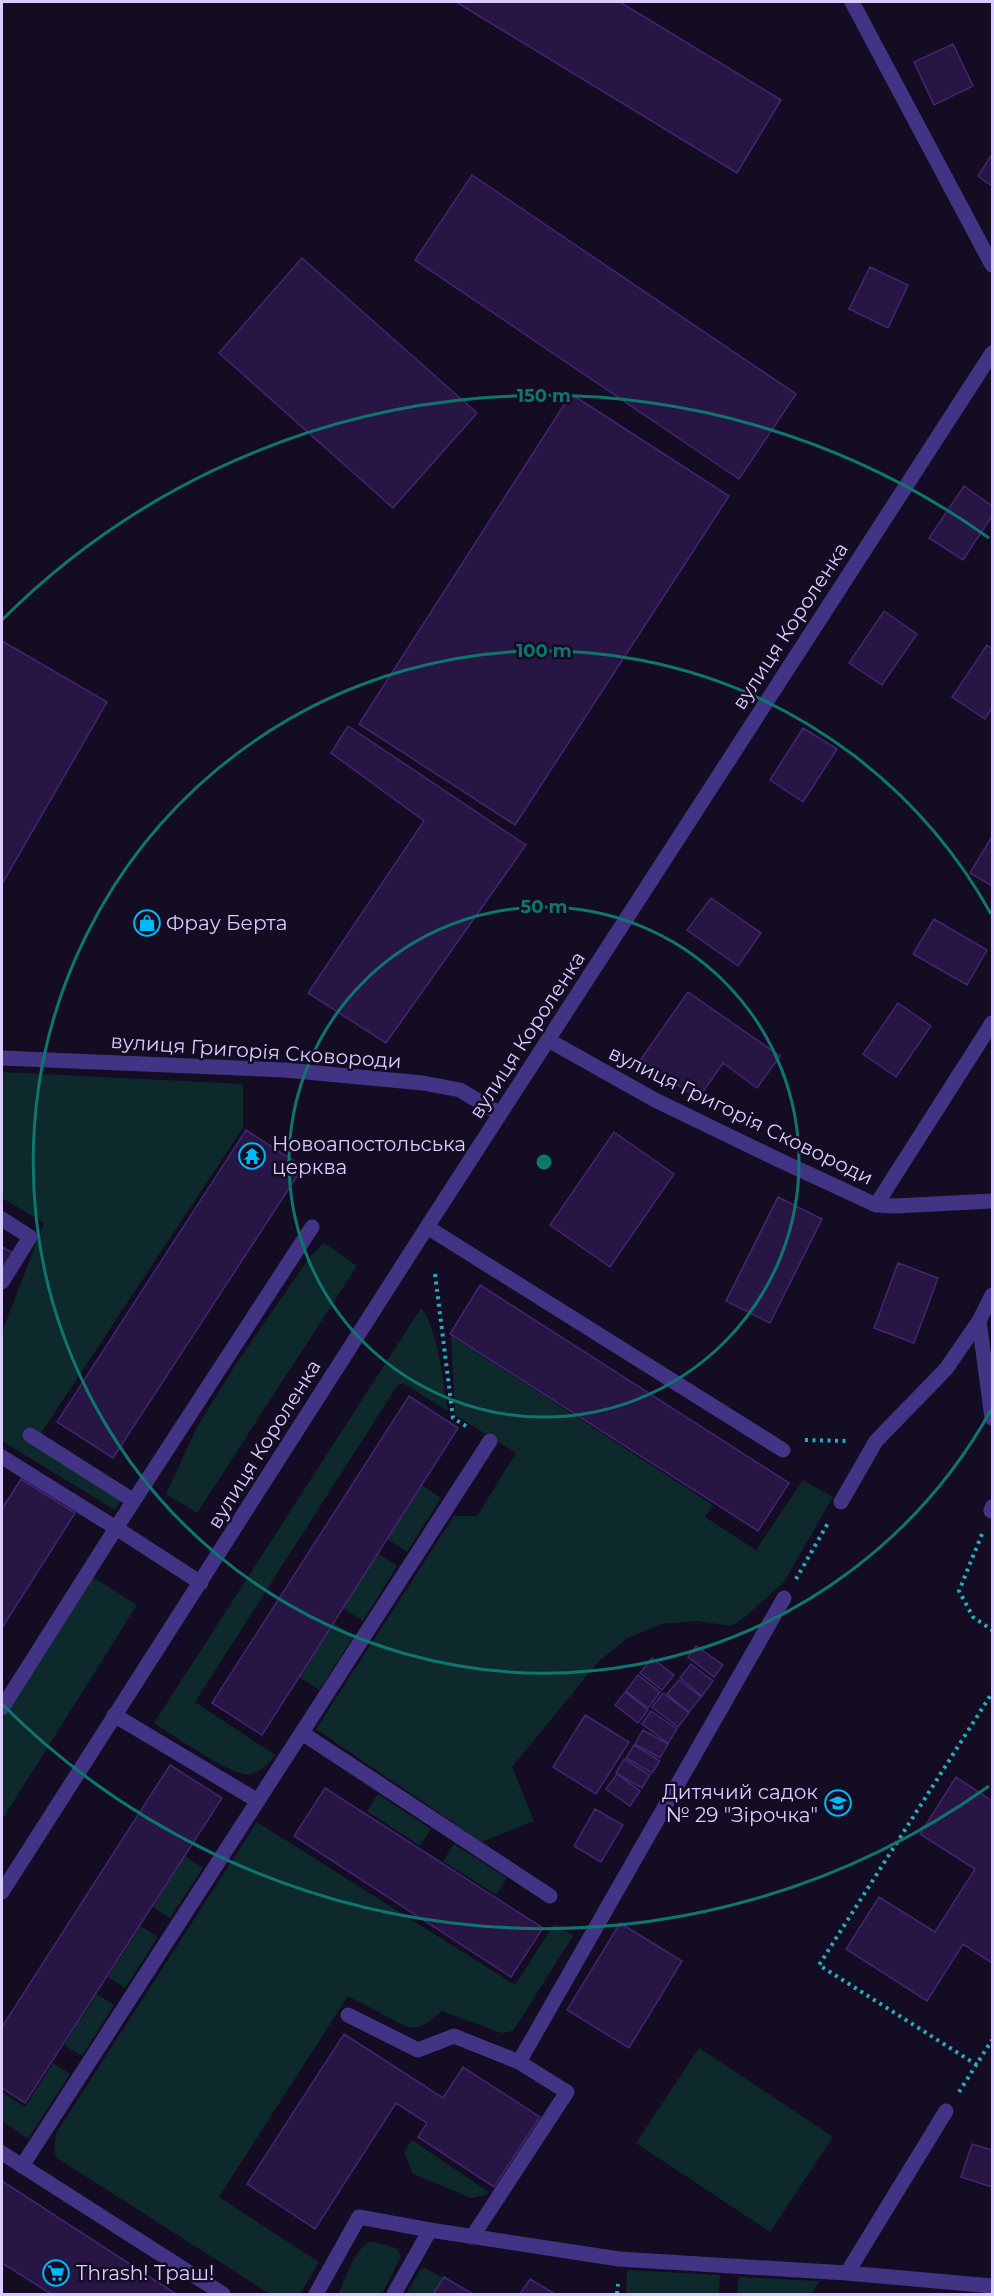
<svg xmlns="http://www.w3.org/2000/svg" width="994" height="2296" viewBox="0 0 994 2296" font-family="Montserrat,sans-serif">
  <style>
    .green { fill: #0e292c }
    .building { fill: #271644; stroke: #412672; stroke-width: 1.5 }
    .lines { fill: none; stroke-linecap: round; stroke-linejoin: round }
    .path { stroke: #25adbb; stroke-width: 4; stroke-dasharray: 3 4.5; stroke-linecap: butt }
    .minor { stroke: #423384; stroke-width: 15 }
    .ring { fill: none; stroke: #0f766e; stroke-width: 3 }
    .labels { text-anchor: middle; stroke-width: 5; stroke-linejoin: round; paint-order: stroke }
    .street-label { font-size: 20px; fill: #daccff; stroke: #130c22 }
    .poi-label { font-size: 20px; fill: #daccff; stroke: #130c22; text-anchor: start }
    .centre { fill: #0f766e; stroke: #130c22; stroke-width: 3 }
    .ring-label { font-size: 18px; text-anchor: middle; font-weight: bold; fill: #0f766e; stroke: #130c22; stroke-width: 5; stroke-linejoin: round; paint-order: stroke }
  </style>
  <rect width="100%" height="100%" fill="#130c22"/>
  <path class="green" d="M2,1072L243,1084V1128L39,1436L127,1491L115,1510L2,1441V1332L44,1223L2,1198Z
    M324,1243L357,1266L197,1513L166,1494L197,1427L236,1364L309,1258Z
    M421,1308C438,1327 443,1384 448,1411L403,1383L397,1386L195,1702L275,1755C270,1764 256,1776 245,1774C226,1772 173,1735 154,1723Z
    M451,1336L713,1505L705,1517L756,1550L803,1480L833,1497L784,1582L745,1617L731,1626L697,1621L661,1624L626,1639L599,1661L512,1767L534,1821L482,1842L316,1729L454,1516H477L516,1453L455,1415Z
    M422,1485L441,1498L407,1552L387,1539Z
    M378,1554L397,1566L363,1621L343,1608Z
    M91,1576L137,1605L2,1820V1719Z
    M334,1623L354,1636L319,1690L299,1677Z
    M378,1794L431,1829L420,1846L367,1811Z
    M257,1822L515,1985L554,1924L573,1936L513,2031L501,2033L442,2011C430,2020 423,2030 407,2027L348,1996L219,2197L319,2262L300,2294H270L57,2158L54,2151L56,2133Z
    M454,1844L507,1878L496,1895L443,1861Z
    M185,1856L203,1868L170,1918L153,1907Z
    M141,1926L158,1937L125,1988L108,1977Z
    M97,1994L114,2005L82,2056L64,2045Z
    M699,2048L833,2137L770,2232L636,2143Z
    M53,2063L70,2074L28,2139L2,2121V2092L25,2107Z
    M412,2140L489,2192L486,2195L471,2198L413,2174L404,2152Z
    M370,2241L396,2248L401,2256L382,2294H338C346,2278 354,2250 370,2241Z
    M424,2268L444,2278L434,2294H406L420,2270Z
    M627,2270L720,2275L719,2294H626Z
    M739,2277L820,2281L811,2294H737Z"/>
  <path class="building" d="M456,2H620L781,100L737,173Z
    M953,44L973,86L934,105L914,62Z
    M992,154V186L978,176Z
    M472,175L796,394L739,479L415,260Z
    M302,258L477,413L393,508L219,353Z
    M870,267L908,285L888,328L849,309Z
    M571,394L729,496L515,825L359,724Z
    M964,486L992,506V516L963,560L929,538Z
    M884,611L917,634L882,685L849,663Z
    M2,641L107,702L2,884Z
    M987,645L992,649V708L985,719L952,697Z
    M348,726L526,845L386,1043L308,993L424,821L331,753Z
    M803,728L837,749L803,802L770,780Z
    M991,838L992,839V886L970,873Z
    M711,898L761,933L738,966L687,930Z
    M934,919L987,950L967,985L913,954Z
    M688,992L780,1056L757,1088L723,1063L698,1099L641,1059Z
    M898,1003L931,1026L896,1077L863,1054Z
    M246,1130L303,1167L113,1458L57,1422Z
    M614,1132L674,1174L610,1267L550,1225Z
    M778,1197L822,1219L770,1323L726,1301Z
    M2,1247L13,1253L2,1271Z
    M898,1263L938,1278L914,1343L874,1328Z
    M480,1285L789,1483L758,1531L450,1334Z
    M409,1396L458,1428L262,1735L212,1703Z
    M21,1479L75,1513L2,1628V1509Z
    M696,1646L723,1665L714,1677L688,1657Z
    M652,1658L674,1675L662,1690L640,1673Z
    M691,1664L713,1681L702,1696L680,1678Z
    M638,1675L660,1692L648,1708L626,1691Z
    M679,1680L701,1697L689,1712L667,1694Z
    M625,1692L648,1710L638,1723L615,1705Z
    M663,1693L689,1713L678,1727L652,1707Z
    M651,1711L677,1729L668,1743L642,1724Z
    M585,1715L629,1742L596,1794L553,1767Z
    M643,1730L668,1744L660,1758L635,1744Z
    M634,1745L660,1761L652,1773L626,1758Z
    M624,1759L650,1775L642,1788L616,1773Z
    M170,1765L222,1798L25,2103L2,2088V2027Z
    M617,1774L640,1791L630,1806L606,1789Z
    M956,1777L992,1801V1963L963,1944L927,2001L846,1949L879,1897L935,1932L975,1869L920,1834Z
    M325,1788L543,1928L511,1977L294,1836Z
    M595,1809L623,1825L601,1862L574,1846Z
    M620,1923L682,1961L629,2048L567,2010Z
    M344,2034L443,2098L463,2067L540,2117L494,2187L418,2137L427,2123L396,2103L315,2229L247,2184Z
    M972,2144L992,2150V2187L961,2177Z
    M2,2181L176,2294H51L2,2263Z
    M444,2277L473,2294H433Z
    M530,2279L555,2294H520Z"/>
  <g class="lines">
    <path class="path" d="M435,1274L453,1418L469,1428
      M805,1440L849,1441
      M982,1534L959,1591L973,1617L992,1630
      M796,1579L828,1523
      M977,2065L819,1965L992,1693
      M959,2092L992,2040
      M617,2294L618,2284"/>
    <path class="minor" d="M852,2L992,265
      M550,1041L655,1100L779,1160L876,1205L895,1206L992,1201
      M2,1058L285,1070L423,1083L460,1090L500,1114
      M876,1205L992,1023
      M2,1219L30,1237L2,1282
      M427,1227L783,1450
      M979,1321L992,1418
      M30,1435L134,1501
      M2,1457L116,1528L2,1708
      M841,1502L876,1441L946,1369L979,1321L992,1295
      M991,1511L992,1507
      M201,1583L116,1528L312,1227
      M114,1715L258,1801
      M302,1733L550,1896
      M2,1892L427,1227L992,353
      M348,2015L418,2050L454,2036L519,2062L567,2092L472,2237
      M519,2062L784,1598
      M2,2153L223,2294
      M22,2166L490,1441
      M847,2273L946,2111
      M316,2294L359,2217L430,2230
      M394,2294L430,2230L619,2259L847,2273L992,2286"/>
  </g>
  <g class="ring">
    <circle cx="544" cy="1162" r="255"/>
    <path d="M991 1410A511 511 0 1 1 991 914"/>
    <path d="M989 1786A766 766 0 0 1 2 1704M2 620A766 766 0 0 1 989 538"/>
  </g>
  <defs>
    <g id="shop-ring" transform="scale(1.35)"><circle r="9.5" fill="#130c22" stroke="#00b9f7" stroke-width="1.5"/><path d="M-5-2.5h2.3a2.7 3.5 0 0 1 5.4 0H5L5.5 6h-11ZM-1.5-2.5h3a1.5 2.3 0 0 0-3 0Z" fill="#00b9f7"/></g>
    <g id="temple-ring" transform="scale(1.35)"><circle r="9.5" fill="#130c22" stroke="#00b9f7" stroke-width="1.5"/><path d="M0-6L5-2H3V0L6.5 2.5H4V6H1.5V3h-3V6H-4V2.5H-6.5L-3 0V-2H-5Z" fill="#00b9f7"/></g>
    <g id="school-ring" transform="scale(1.35)"><circle r="9.5" fill="#130c22" stroke="#00b9f7" stroke-width="1.5"/><path d="M0-5L7-2L0 1L-7-2ZM-4 1L0 2.5L4 1V4Q0 6-4 4Z" fill="#00b9f7"/></g>
    <g id="supermarket-ring" transform="scale(1.35)"><circle r="9.5" fill="#130c22" stroke="#00b9f7" stroke-width="1.5"/><path d="M-6-5.5h2.5l.6 2H6L4.5 2H-2.5L-4.4-4H-6ZM-1.5 3.2a1.3 1.3 0 1 0 .1 0ZM3 3.2a1.3 1.3 0 1 0 .1 0Z" fill="#00b9f7"/></g>
  </defs>
  <g fill-rule="evenodd">
    <use href="#shop-ring" x="147" y="923"/>
    <use href="#temple-ring" x="252" y="1156"/>
    <use href="#school-ring" x="838" y="1803"/>
    <use href="#supermarket-ring" x="56" y="2273"/>
  </g>
  <g class="labels">
    <g class="street-label">
      <text transform="translate(790 626) rotate(-57)" y="7">вулиця Короленка</text>
      <text transform="translate(527 1035) rotate(-57)" y="7">вулиця Короленка</text>
      <text transform="translate(256 1051) rotate(4)" y="7">вулиця Григорія Сковороди</text>
      <text transform="translate(741 1115) rotate(26)" y="7">вулиця Григорія Сковороди</text>
      <text transform="translate(264 1444) rotate(-58)" y="7">вулиця Короленка</text>
    </g>
    <g class="poi-label">
      <text x="166" y="930">Фрау Берта</text>
      <text x="272" y="1151">Новоапостольська<tspan x="272" dy="23">церква</tspan></text>
      <text x="818" y="1799" text-anchor="end">Дитячий садок<tspan x="818" dy="23">№ 29 "Зірочка"</tspan></text>
      <text x="76" y="2280">Thrash! Траш!</text>
    </g>
  </g>
  <circle cx="544" cy="1162" r="9" class="centre"/>
  <g class="ring-label">
    <text x="544" y="402">150 m</text>
    <text x="544" y="657">100 m</text>
    <text x="544" y="913">50 m</text>
  </g>
  <rect width="994" height="2296" fill="none" stroke="#daccff" stroke-width="6"/>
</svg>
